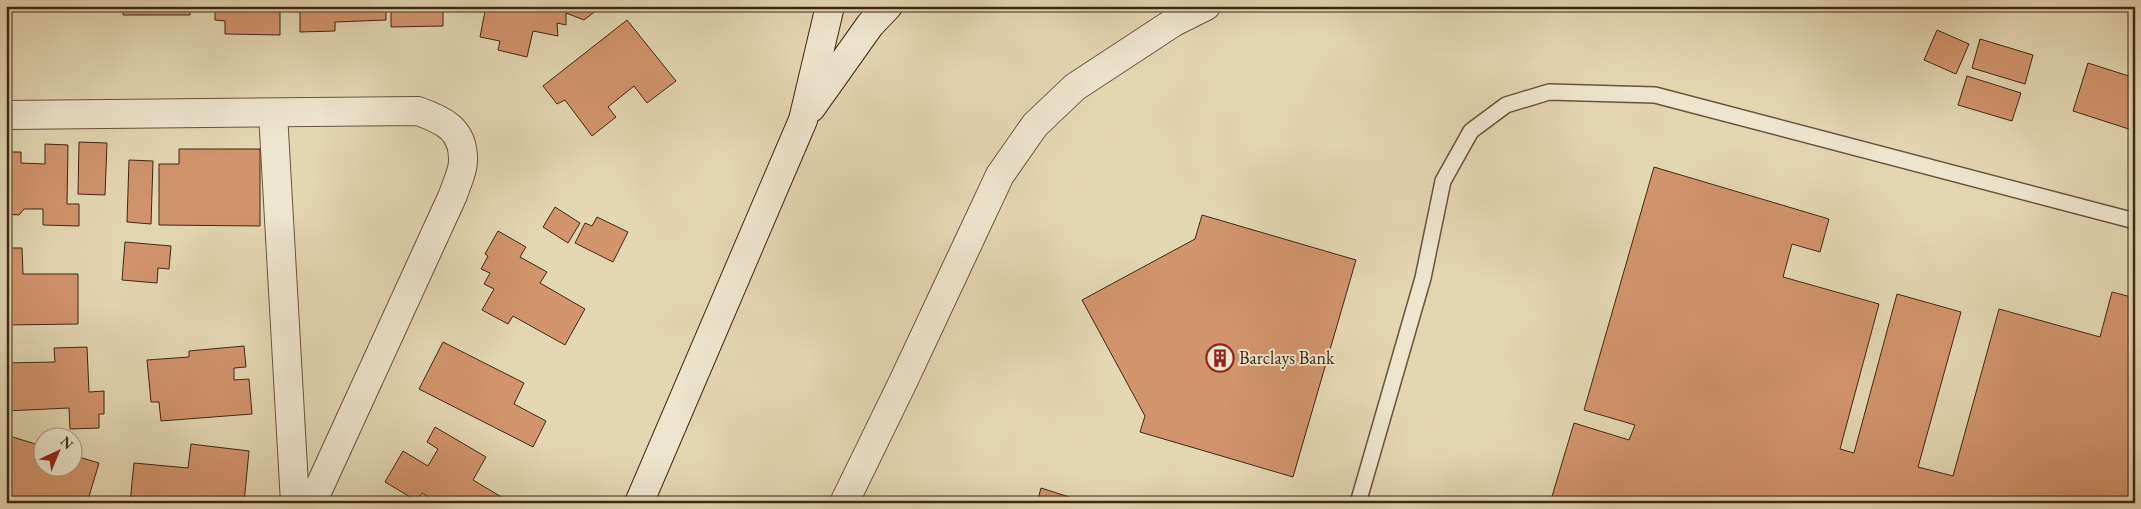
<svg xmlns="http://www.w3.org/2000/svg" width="2141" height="509" viewBox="0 0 2141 509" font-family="'EB Garamond',serif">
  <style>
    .building { fill: #d1946d; stroke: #3f2713 }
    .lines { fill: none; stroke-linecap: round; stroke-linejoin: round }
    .service-casing { stroke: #68533b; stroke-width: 18 }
    .minor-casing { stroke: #68533b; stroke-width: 30 }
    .secondary-casing { stroke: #3f2713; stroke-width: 30 }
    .service { stroke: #ede5cd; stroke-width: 15 }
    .minor { stroke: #ede5cd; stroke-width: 28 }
    .secondary { stroke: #ede5cd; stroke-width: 28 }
    .labels { text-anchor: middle; stroke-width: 4; stroke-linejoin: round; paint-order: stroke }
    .poi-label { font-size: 18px; fill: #3f2713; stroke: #ede5cd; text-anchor: start }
  </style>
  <rect width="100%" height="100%" fill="#e3d7b2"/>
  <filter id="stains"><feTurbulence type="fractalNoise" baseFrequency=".004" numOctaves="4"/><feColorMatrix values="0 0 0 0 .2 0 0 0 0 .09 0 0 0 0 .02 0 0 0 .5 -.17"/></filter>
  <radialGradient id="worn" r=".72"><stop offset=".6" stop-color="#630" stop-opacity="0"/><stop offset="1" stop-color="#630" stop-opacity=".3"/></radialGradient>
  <path class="building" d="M123,6H190V15H123Z
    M215,6H280V35L225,34V21L215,20Z
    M300,6H386V20L335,22V31L300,32Z
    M391,6H443V26L391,27Z
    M486,6H602L584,20L566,13V25L557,23L558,36L533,31L527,57L498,50L500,41L480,37Z
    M627,20L676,81L647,103L634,86L608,107L616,117L592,136L565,100L557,104L543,86Z
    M1937,30L1969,44L1956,74L1924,60Z
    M1980,39L2033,55L2025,84L1972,68Z
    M2088,63L2135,78V131L2073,111Z
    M1967,76L2021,93L2012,121L1958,105Z
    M79,142L107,143L105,195L78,194Z
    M45,144L68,145L67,204H79V226L43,225V209H24L19,215L6,214V152H21V163L45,164Z
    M179,149H260V226L159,225V164H179Z
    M129,160L153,161L151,224L127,222Z
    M1654,167L1829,219L1820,252L1792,244L1783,277L1879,304L1840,449L1854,453L1897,294L1961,312L1918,467L1953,476L1999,309L2100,337L2112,292L2135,298V503H1550L1574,423L1629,440L1635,425L1584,410Z
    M555,207L580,223L568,243L543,227Z
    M1202,215L1356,260L1293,477L1140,432L1145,416L1082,300L1195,239Z
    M597,217L628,232L613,262L575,243L585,223L592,226Z
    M498,231L526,247L520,257L547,272L540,283L585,309L565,345L513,316L508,324L482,310L494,289L484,284L490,273L481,269L488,256L485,254Z
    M125,242L171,246L169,269L158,268L157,283L122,280Z
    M6,248H22L23,274H78V324L6,325Z
    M443,342L524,383L514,404L546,421L533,447L419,389Z
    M244,346L246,367L234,368V380L249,379L252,414L161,421L159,402H151L147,360L189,357V351Z
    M87,347L89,392L104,391V414H99V428L70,429L69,408L6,411V363L55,362L54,348Z
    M435,427L486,457L473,480L505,499L503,503H438L422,493L417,501L385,482L403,451L428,466L438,449L427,442Z
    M6,435L42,446V466H72V455L99,463L87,503H6Z
    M191,444L249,451L244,503H130L134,463L188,468Z
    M1041,488L1088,503H1037Z"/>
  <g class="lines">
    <g class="service-casing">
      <path id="service" d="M1358,503L1423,278L1443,181L1471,131L1506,105L1549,92L1655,95L2135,221"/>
    </g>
    <g class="minor-casing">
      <path id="minor" d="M273,113L295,503
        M6,115L418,111C443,120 464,129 463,161C463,172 456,185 453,195L312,503
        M844,503L902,384L1000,175L1035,125L1075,87L1174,22L1206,6"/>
    </g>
    <g class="secondary-casing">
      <path id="secondary" d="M811,108L870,25L888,6
        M639,503L803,120L830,6"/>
    </g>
    <use href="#service" class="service"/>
    <use href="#minor" class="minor"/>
    <use href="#secondary" class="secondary"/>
  </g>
  <defs>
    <g id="building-ring" transform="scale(1.4375)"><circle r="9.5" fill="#ede5cd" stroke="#8f2418" stroke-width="1.5"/><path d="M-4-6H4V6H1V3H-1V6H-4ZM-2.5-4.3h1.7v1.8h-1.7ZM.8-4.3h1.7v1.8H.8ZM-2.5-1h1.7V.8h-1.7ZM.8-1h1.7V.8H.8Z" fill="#8f2418"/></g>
  </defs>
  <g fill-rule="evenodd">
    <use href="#building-ring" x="1220" y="358"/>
  </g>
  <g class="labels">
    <g class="poi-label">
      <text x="1239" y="364">Barclays Bank</text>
    </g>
  </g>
  <rect width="2141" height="509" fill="none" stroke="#e3d7b2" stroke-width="25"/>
  <rect x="8" y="8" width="2126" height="494" fill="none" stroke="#3f2713" stroke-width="2.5"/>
  <rect x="12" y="12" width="2116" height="484" fill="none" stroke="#3f2713"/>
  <g transform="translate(58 452) rotate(44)"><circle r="24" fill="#ede5cd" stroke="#a79983"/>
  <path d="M0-4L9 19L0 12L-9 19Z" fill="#8f2418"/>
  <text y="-8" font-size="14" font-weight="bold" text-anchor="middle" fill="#3f2713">N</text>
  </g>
  <rect width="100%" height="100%" filter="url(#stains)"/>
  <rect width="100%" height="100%" fill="url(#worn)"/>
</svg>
